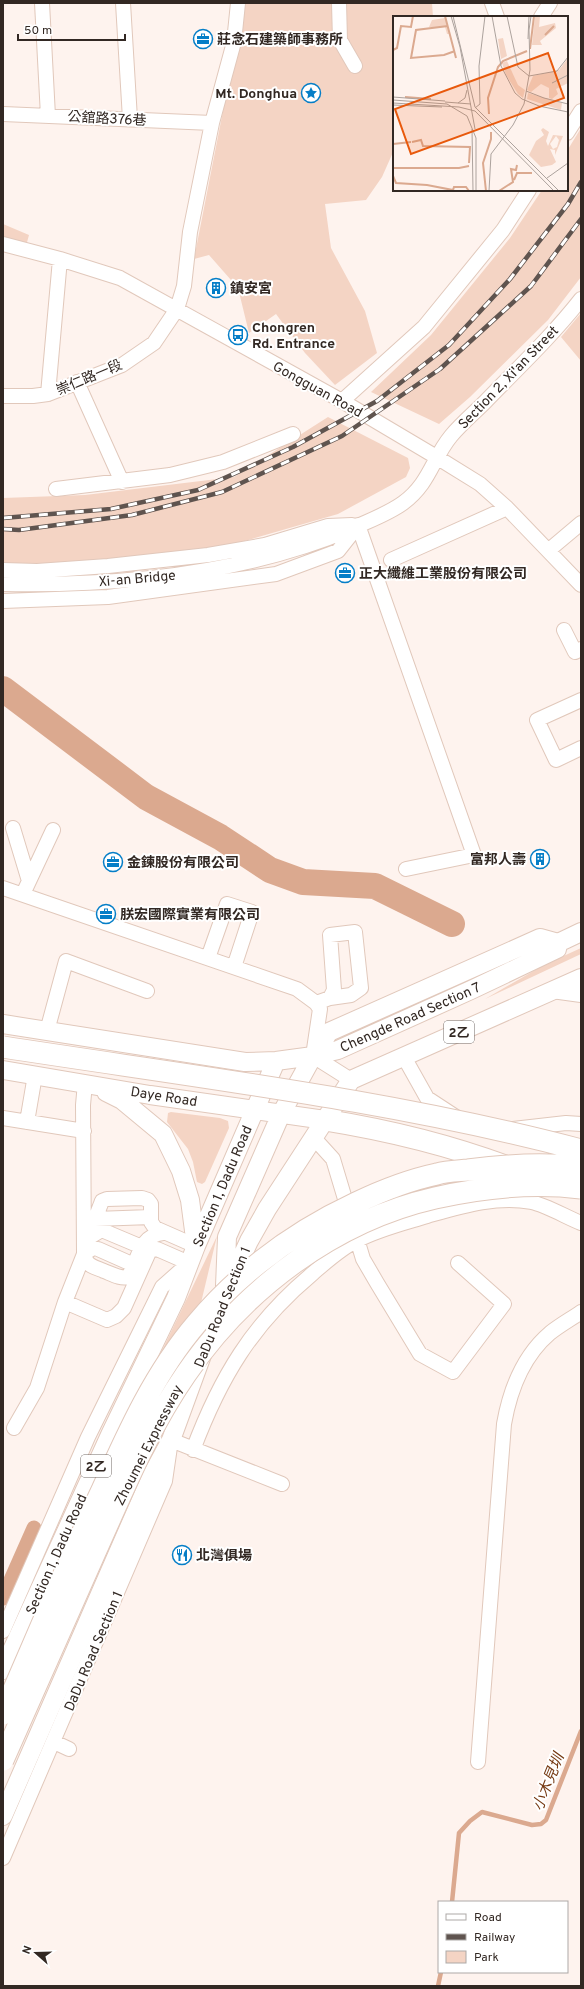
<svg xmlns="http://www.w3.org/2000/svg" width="584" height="1989" viewBox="0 0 584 1989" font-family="Overpass,'Noto Sans TC',sans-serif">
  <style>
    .green { fill: #f4d4c4 }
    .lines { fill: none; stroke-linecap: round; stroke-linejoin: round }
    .stream { stroke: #dba98f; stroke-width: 4.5 }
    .canal { stroke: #dba98f; stroke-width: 15 }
    .river { stroke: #dba98f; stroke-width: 26 }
    .minor-casing { stroke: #e1c8bb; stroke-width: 16 }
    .major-casing { stroke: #e1c8bb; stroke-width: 20 }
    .highway-casing { stroke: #e1c8bb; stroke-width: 23 }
    .minor { stroke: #fff; stroke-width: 14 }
    .major { stroke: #fff; stroke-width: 18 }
    .highway { stroke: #fff; stroke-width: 21 }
    .rail-casing { stroke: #5f544f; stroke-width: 4.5 }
    .rail { stroke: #fff; stroke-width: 3; stroke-dasharray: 9; stroke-linecap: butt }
    .highway-bridge-casing { stroke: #e1c8bb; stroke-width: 23; stroke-linecap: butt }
    .highway-bridge { stroke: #fff; stroke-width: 21 }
    .labels { text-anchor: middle; stroke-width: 4; stroke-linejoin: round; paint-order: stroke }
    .shield { fill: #fff; stroke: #706865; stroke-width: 1 }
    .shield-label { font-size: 13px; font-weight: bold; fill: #322823 }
    .poi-label { font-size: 14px; font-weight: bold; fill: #322823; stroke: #fff; text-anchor: start }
    .street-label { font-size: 14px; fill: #322823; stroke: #fff }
    .water-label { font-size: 15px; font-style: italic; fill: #753811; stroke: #fff }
    .inset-river { fill: none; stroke: #dba98f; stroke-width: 2 }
    .inset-road { fill: none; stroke: #aca29d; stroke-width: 1 }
    .view { fill: #e8590c; fill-opacity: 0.15; stroke: #e8590c; stroke-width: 2 }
    .inset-edge { fill: none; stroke: #322823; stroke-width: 2 }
  </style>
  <rect width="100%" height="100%" fill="#fef3ee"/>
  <path class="green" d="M242,3H432L433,17H394V150L382,177L366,200L325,204L331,248L365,311L377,353L335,385L305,353L276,314L249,333L238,288L209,255L194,259L242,14Z
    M581,128V277L548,320L470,397L439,424L371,392L431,335L510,238L542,190H567V151Z
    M3,224L29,235L26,246L3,239Z
    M581,313V361L561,337Z
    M328,417L408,458L410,468L406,477L338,514L224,547L76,564L3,563V498L85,495L234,477Z
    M581,948V954L485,999L544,965Z
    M171,1112L220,1118L228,1121L229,1128L205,1182L202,1184L197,1182L193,1162L188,1149L167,1122L168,1113Z
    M217,1236L200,1307L157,1361Z"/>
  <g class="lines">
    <path class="stream" d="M452,1902L459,1833L470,1821L482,1812L532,1825L541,1824L546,1820L581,1731
      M438,1986L441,1972"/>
    <path class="canal" d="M3,1598L34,1528"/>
    <path class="river" d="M3,689L146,797L220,837L270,870L303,882L375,886L452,924"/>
    <g class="minor-casing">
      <path id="minor" d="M42,3L48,116
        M123,3L130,119
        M339,3L340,40L355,66
        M492,3L497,17
        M541,17L550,3
        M3,114L212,123
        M567,133L581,111
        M3,244L60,259L120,278L342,401L438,458L480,484L507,508L581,585
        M77,382L122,482
        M48,394L60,259
        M3,396H33L48,394L122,365L154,343L177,309L184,286L190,232L212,123L234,42L238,3
        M342,401L424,327L503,230L529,190
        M56,489L170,475L223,462L293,434
        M358,525L474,855L406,869
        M549,550L581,523
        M391,560L507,508
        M3,570L37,571L108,566L208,555L265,545L328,526L352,525
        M3,584C119,586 243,575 351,529C368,521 388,514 403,503C430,483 432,459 451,436C461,424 474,413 485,402C518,368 552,336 581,299
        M3,601L108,597L276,574L338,551L357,527
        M564,630L575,652L581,649
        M581,700L537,720L556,760L581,748
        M13,828L29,881
        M3,888L297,989L316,1003L320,1009L313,1056L351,1080
        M23,894L53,830
        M208,958L227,904L252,912L234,967
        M552,991L581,995
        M316,1003L330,998L351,995L361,988L355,932L330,935L334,990L330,998
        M47,1031L66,961L147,991
        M404,1057L427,1098L456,1117
        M3,1118L84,1131
        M27,1122L35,1075
        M513,1129L566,1123L581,1124
        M313,1137L333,1159L363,1259L377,1283L420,1354L453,1372L504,1304L458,1263
        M95,1219L151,1217
        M163,1233C139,1236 139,1259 128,1277C120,1279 112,1274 104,1271C98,1268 89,1267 86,1260C81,1251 98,1212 102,1201L107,1199L142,1198L148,1200L151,1204V1222L155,1228L196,1246
        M90,1237L100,1231H104L142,1247
        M84,1254L93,1248L98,1249L134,1265
        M14,1428L37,1388L65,1302L84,1254L83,1105L85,1083
        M193,1450C220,1378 252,1324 312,1274C326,1262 341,1248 358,1240C379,1229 404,1223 427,1216C459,1207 497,1195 531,1202C546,1205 566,1217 581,1223
        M3,1631L88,1437L162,1287L189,1263L157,1249L150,1250L124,1308L116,1316L107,1320L65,1302
        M54,1742L69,1749
        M478,1762L504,1424C510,1390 523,1356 550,1333C560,1325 571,1319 581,1312
        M3,1858L165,1481L171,1440L282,1484"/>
    </g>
    <g class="major-casing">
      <path id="major" d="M3,1024L245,1062L276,1061L313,1056L338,1050L471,990L557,949L558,943
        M3,1070L150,1095L325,1120
        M106,1092L122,1100L163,1134L181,1171L190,1200L196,1246
        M225,1286L227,1237L281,1114L313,1056L329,1032L540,938L558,943L581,932
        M3,1670L110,1435L176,1298L196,1246L276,1061
        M3,1816L152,1475L171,1440L224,1295L249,1241L267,1209L351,1080L581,978"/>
    </g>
    <g class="highway-casing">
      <path id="highway" d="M325,1120C387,1130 449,1145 508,1167"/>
    </g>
    <use href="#minor" class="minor"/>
    <use href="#major" class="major"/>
    <use href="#highway" class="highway"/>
    <g class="rail-casing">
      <path id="rail" d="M3,518L111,509L198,490L293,447L377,401L449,345L510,279L568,204L581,182
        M3,529L19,530L132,515L222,492L342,436L440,369L531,286L581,219"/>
    </g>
    <use href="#rail" class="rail"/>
    <g class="highway-bridge-casing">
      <path id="highway-bridge" d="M3,1047C196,1077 392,1100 581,1150
        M3,1714C36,1639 67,1564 102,1490C128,1432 155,1372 197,1323C241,1271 294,1232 356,1203C381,1191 409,1180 437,1174C447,1171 458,1171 468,1170C505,1165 544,1163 581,1167
        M3,1760C33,1692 63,1624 93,1557C121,1495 147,1430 186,1374C244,1289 334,1221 435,1198C484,1187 531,1182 581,1188"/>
    </g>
    <use href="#highway-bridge" class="highway-bridge"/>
  </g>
  <defs>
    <g id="office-ring" transform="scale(1)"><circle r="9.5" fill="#fff" stroke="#057ec7" stroke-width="1.5"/><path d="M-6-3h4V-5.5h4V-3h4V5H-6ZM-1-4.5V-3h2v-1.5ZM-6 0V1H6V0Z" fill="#057ec7"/></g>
    <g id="sight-ring" transform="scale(1)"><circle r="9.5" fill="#fff" stroke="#057ec7" stroke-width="1.5"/><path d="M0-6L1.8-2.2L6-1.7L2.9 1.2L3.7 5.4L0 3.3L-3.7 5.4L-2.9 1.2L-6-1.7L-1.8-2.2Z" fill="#057ec7"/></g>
    <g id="building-ring" transform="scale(1)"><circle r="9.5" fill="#fff" stroke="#057ec7" stroke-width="1.5"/><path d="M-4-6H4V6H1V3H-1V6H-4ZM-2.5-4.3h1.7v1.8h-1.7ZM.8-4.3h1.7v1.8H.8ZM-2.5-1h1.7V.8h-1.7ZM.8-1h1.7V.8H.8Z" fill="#057ec7"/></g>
    <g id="bus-ring" transform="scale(1)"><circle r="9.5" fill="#fff" stroke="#057ec7" stroke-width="1.5"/><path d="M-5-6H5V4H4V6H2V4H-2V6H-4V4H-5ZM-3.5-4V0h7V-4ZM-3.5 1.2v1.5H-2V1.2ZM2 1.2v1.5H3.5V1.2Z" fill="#057ec7"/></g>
    <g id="restaurant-ring" transform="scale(1)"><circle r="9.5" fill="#fff" stroke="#057ec7" stroke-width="1.5"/><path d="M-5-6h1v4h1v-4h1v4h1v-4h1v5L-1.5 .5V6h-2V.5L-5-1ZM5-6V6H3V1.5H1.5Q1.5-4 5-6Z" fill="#057ec7"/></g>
  </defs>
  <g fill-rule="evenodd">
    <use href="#office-ring" x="203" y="39"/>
    <use href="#sight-ring" x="311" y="93"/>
    <use href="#building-ring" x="216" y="288"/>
    <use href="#bus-ring" x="238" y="335"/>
    <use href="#office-ring" x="345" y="573"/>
    <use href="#building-ring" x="540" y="859"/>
    <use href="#office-ring" x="113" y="862"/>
    <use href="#office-ring" x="106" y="914"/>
    <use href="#restaurant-ring" x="182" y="1555"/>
  </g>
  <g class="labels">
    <g class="shield">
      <rect x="444" y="1021" width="30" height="22" rx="3"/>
      <rect x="81" y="1455" width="30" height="22" rx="3"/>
    </g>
    <g class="shield-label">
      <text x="459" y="1037">2乙</text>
      <text x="96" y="1471">2乙</text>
    </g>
    <g class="poi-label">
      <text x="217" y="44">莊念石建築師事務所</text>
      <text x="297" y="98" text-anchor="end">Mt. Donghua</text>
      <text x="230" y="293">鎮安宮</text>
      <text x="252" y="332">Chongren<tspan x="252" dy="16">Rd. Entrance</tspan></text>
      <text x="359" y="578">正大纖維工業股份有限公司</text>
      <text x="526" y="864" text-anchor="end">富邦人壽</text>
      <text x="127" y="867">金鍊股份有限公司</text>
      <text x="120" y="919">朕宏國際實業有限公司</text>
      <text x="196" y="1560">北灣俱場</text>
    </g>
    <g class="street-label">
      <text transform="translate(107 118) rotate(3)" y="5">公舘路376巷</text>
      <text transform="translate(89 377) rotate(-23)" y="5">崇仁路一段</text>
      <text transform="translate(508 377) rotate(-46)" y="5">Section 2, Xi'an Street</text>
      <text transform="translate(318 389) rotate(29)" y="5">Gongguan Road</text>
      <text transform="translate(137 578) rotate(-5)" y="5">Xi-an Bridge</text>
      <text transform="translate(410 1017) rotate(-24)" y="5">Chengde Road Section 7</text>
      <text transform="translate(164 1096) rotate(9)" y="5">Daye Road</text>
      <text transform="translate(222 1186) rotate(-67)" y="5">Section 1, Dadu Road</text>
      <text transform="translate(222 1307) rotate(-68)" y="5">DaDu Road Section 1</text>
      <text transform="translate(148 1445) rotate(-63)" y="5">Zhoumei Expressway</text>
      <text transform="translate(56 1554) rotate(-66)" y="5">Section 1, Dadu Road</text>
      <text transform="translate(93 1651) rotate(-67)" y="5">DaDu Road Section 1</text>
    </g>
    <g class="water-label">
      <text transform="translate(548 1782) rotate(-68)" y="5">小木見圳</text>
    </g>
  </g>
  <g transform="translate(393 16)">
    <rect width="175" height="175" fill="#fef3ee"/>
    <path d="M142,0H147L146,11L162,7L163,12L147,25L149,29H139ZM52,2L57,18H54L52,11H36L39,4ZM110,22L114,40L108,43L105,23ZM175,42V67L163,73L165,78L159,83L156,82V72L148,68L138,76L134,74L140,60L166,54ZM114,45L125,69L132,74L130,82L125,78L113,59L109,47ZM135,77L169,87L168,94L134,83ZM150,112L156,116L153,125L155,130L160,119L170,120L162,139V134L157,133L163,146L159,149L148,151L136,139L143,125L151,119L148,114ZM163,120L166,124L164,131L160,133L157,128Z" fill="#f4d4c4" fill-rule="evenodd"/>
    <path class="inset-river" d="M52,0L63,42M55,10L23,14L18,42L51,39L62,35M152,19L161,10M137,33L141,0M0,34L4,32L8,10L18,11L20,0M12,81L38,83M96,98L95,82L105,51L110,45L134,35M19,126L28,124L30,130L77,131L76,147M0,128L18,126M0,152H66L76,150M0,160L3,167L34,169L60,174L61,171H73L76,175M121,164L124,157H139M93,175L90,147L98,123V116M106,175L120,166L118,153L123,154L124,149"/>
    <path class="inset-road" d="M58,0L67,31L82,113M60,0L82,91L166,175M99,0L108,50L122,77L129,83L146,90L175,96M114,0L125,51L136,60M135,23L136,0M136,60L164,55L175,41M159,67L175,59M133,75L151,82L175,88M0,81L52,85M0,84L54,88L74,100L83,122V175M52,86L78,88M0,87L66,91L82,95L161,175M65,87L72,82L74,74M0,89L49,91M82,92L87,88L86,50L92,0M79,113L80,175M154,162L175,147M96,175L98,138L120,109L131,88L137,54L136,14L138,0"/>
    <path class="view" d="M155,37L171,82L18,138L2,93Z"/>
    <rect width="175" height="175" class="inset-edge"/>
  </g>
  <rect width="584" height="1989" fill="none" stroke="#322823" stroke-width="8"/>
  <rect x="438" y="1901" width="130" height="72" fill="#ffffff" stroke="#ada9a7"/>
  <rect x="446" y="1914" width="20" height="6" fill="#ffffff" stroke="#ada9a7"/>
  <text x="474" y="1921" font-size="12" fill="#322823">Road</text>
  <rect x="446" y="1934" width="20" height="6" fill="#5f544f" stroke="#ada9a7"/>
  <text x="474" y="1941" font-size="12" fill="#322823">Railway</text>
  <rect x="446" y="1951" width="20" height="12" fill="#f4d4c4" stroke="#ada9a7"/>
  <text x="474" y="1961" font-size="12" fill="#322823">Park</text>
  <g transform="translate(36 1953) rotate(290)" stroke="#ffffff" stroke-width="3" paint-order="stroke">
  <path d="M0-3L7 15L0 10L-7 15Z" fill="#322823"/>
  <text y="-6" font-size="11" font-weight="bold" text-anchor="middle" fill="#322823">N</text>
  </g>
  <path d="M18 34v6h107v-6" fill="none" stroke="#322823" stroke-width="2"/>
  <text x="24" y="34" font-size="12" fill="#322823" stroke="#ffffff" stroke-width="3" paint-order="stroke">50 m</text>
</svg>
